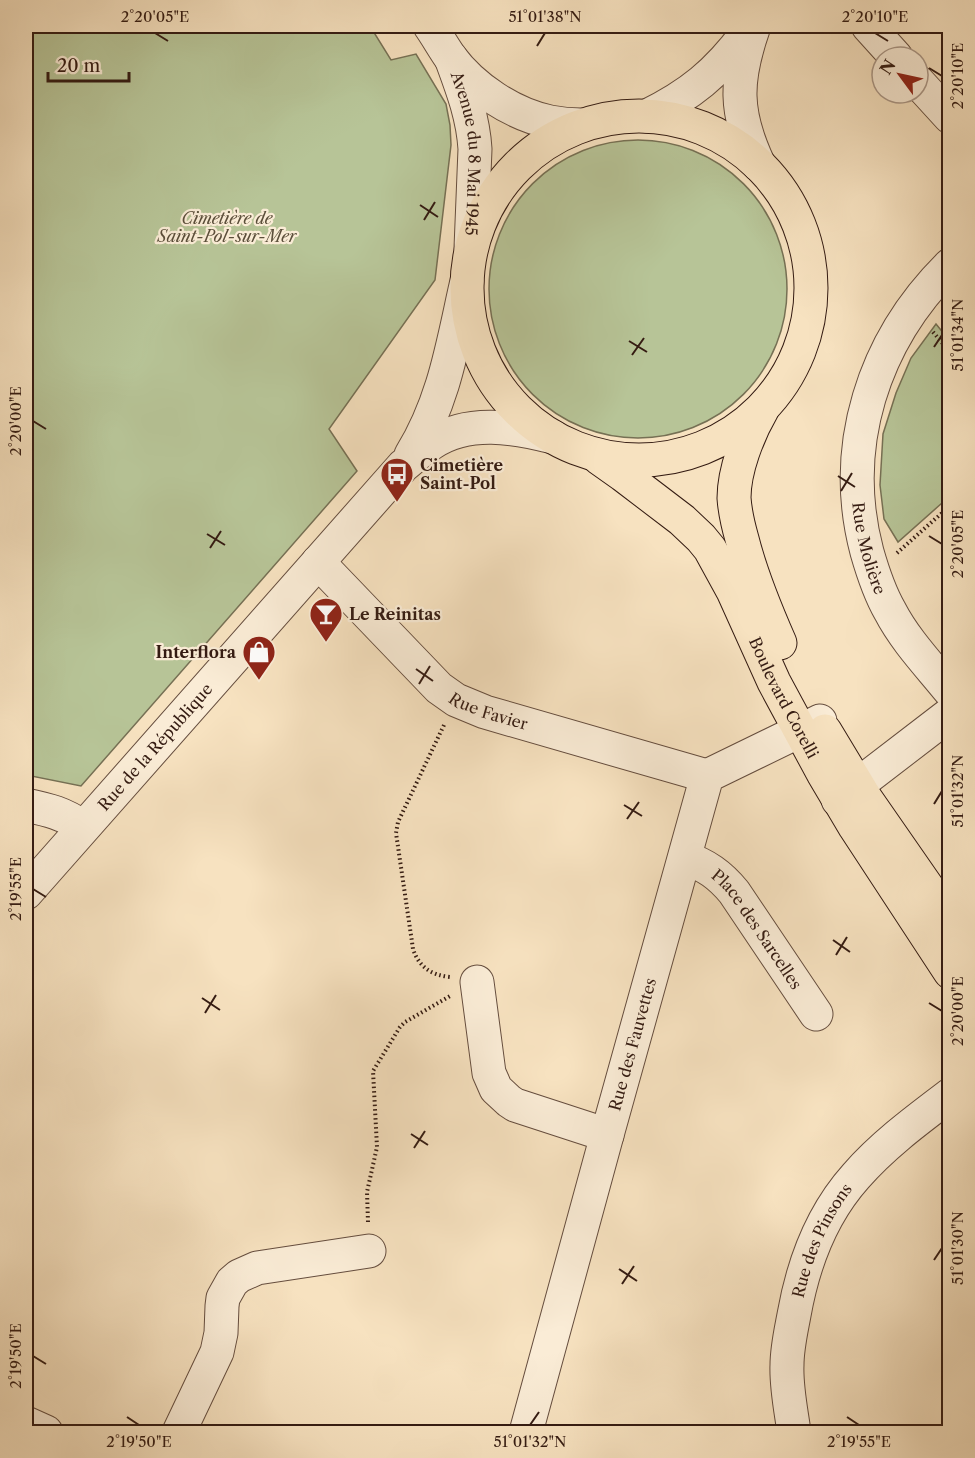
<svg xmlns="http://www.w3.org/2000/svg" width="975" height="1458" viewBox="0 0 975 1458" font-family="'Libre Caslon Text',serif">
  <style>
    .green { fill: #b7c497; stroke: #767054; stroke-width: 1.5 }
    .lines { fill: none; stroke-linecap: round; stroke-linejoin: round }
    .minor-casing { stroke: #654d3e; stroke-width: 35 }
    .major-casing { stroke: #341b12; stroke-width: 35 }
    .path { stroke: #341b12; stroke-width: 4; stroke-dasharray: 1.5 3; stroke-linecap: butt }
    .minor { stroke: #faecd6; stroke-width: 33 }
    .major { stroke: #f7e2c0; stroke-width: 33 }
    .ticks { fill: none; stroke: #341b12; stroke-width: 2 }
    .labels { text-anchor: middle; stroke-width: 4.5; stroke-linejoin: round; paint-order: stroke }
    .street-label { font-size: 16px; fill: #341b12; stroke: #faecd6 }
    .park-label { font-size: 16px; font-style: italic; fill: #5b4e3a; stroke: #faecd6 }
    .poi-label { font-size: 16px; font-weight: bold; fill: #341b12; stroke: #faecd6; text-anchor: start }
    .neatline { fill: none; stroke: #341b12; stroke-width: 2 }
    .ticks-label { font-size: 15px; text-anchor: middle; fill: #341b12 }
  </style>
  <rect width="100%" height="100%" fill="#f7e2c0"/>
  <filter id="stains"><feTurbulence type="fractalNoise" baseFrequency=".00333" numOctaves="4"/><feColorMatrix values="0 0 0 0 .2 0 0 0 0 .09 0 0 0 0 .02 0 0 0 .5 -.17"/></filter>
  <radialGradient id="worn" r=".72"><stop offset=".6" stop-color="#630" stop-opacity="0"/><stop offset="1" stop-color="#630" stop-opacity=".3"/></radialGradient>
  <path class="green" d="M26,26H370L391,60L416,54L446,104L450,125L451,145L435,280L329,429L357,471L81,786L26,775Z
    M489 289a149 149 0 1 1 298 0a149 149 0 1 1-298 0Z
    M936,324L949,340V510L942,503L898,542L884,519L880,485L883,434L896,393L911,358Z"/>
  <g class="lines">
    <g class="minor-casing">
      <g id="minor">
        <path d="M430,26C437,36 443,47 450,57C473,88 512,114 550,122C560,124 571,125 582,125"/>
        <path d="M754,26C735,80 734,112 759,165"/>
        <path d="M868,26L896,57"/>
        <path id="s1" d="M451,58C462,88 473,116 475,149L471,248"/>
        <path d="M918,82L950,117"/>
        <path d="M647,116C690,95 717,73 746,34"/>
        <path id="s2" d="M950,265C873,341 839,447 867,552C873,573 879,592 890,611C905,640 929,665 950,691"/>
        <path d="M411,455C445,400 453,342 467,281"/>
        <path id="s3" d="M318,562L439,688L456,700L485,712L707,776"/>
        <path d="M838,800L950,714"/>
        <path d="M26,805C49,810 63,813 83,827"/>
        <path id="s4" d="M685,858C706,865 720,875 734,892L816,1014"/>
        <path id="s5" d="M26,893L403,466C413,458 422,449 432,443C468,419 514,427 553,437"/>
        <path d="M477,982L489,1073L496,1089L509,1101L515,1105L607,1135"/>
        <path d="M26,1423L46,1432"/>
        <path d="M179,1432L217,1352L221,1333L222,1306L223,1298L232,1282L239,1276L257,1268L369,1251"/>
        <path id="s6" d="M526,1432L607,1135L707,776L820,721"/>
        <path id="s7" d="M794,1432C791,1410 786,1387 787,1365C787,1348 791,1331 794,1315C803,1264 821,1215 856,1176C883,1145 917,1120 950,1095"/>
      </g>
    </g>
    <g class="major-casing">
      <g id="major">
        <circle cx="639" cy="288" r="172"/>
        <path d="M762,410C748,434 734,470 734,498C735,512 738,525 742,539C751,575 765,609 780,643"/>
        <path id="s8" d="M599,458L623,475L682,520L701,538L710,549L733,591L774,682L823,773L855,827L950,972"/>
        <path d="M825,731L866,799L950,920"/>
      </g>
    </g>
    <path class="path" d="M933,332L950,352
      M897,553L942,513L950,504
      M444,725L398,822L396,833L413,949C419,967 431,975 450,977
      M368,1222L367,1192L377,1147L373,1071L400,1027L405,1022L450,996"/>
    <use href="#minor" class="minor"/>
    <use href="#major" class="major"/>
  </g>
  <path class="ticks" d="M155,33L168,41M875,33L888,41M537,46L545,33M929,68L942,76M420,205L438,217M424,220L435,202M629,341L647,352M934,347L942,335M632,355L644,338M33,421L46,429M838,476L855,487M841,491L852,473M207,534L225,545M929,536L942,544M210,548L221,531M416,669L433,681M419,684L430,666M934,804L942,791M624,805L642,816M627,819L639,802M33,889L46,897M833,940L850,952M836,955L847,937M202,998L220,1010M929,1003L942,1011M205,1013L216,995M411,1134L428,1145M414,1148L425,1131M934,1260L942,1248M619,1269L637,1281M622,1284L634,1266M33,1356L46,1364M127,1417L139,1425M847,1417L859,1425M530,1425L539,1412"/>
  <defs>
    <g id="bus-pin" transform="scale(1.725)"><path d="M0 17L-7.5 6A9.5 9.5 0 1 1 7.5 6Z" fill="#8f2418" stroke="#faecd6"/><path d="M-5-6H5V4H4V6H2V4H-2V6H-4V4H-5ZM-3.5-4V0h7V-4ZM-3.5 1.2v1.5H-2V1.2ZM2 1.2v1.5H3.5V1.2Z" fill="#fff"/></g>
    <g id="bar-pin" transform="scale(1.725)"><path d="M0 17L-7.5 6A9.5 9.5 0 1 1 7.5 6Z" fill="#8f2418" stroke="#faecd6"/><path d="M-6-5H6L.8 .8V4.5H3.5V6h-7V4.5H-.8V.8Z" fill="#fff"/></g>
    <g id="shop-pin" transform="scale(1.725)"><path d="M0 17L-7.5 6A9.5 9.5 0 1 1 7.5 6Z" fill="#8f2418" stroke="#faecd6"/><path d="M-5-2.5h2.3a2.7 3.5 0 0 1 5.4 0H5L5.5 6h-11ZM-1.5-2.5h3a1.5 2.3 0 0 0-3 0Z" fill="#fff"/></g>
  </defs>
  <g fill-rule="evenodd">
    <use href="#bus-pin" x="397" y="474"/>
    <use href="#bar-pin" x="326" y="614"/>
    <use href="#shop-pin" x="259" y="652"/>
  </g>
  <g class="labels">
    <g class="street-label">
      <text dy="6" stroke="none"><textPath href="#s1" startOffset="98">Avenue du 8 Mai 1945</textPath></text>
      <text dy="6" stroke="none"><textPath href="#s2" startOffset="310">Rue Molière</textPath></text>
      <text dy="6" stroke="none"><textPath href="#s8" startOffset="310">Boulevard Corelli</textPath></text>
      <text dy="6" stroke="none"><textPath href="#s3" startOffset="230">Rue Favier</textPath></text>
      <text dy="6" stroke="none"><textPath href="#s5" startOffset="195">Rue de la République</textPath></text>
      <text dy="6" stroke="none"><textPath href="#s4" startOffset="104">Place des Sarcelles</textPath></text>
      <text dy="6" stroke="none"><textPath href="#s6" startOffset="402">Rue des Fauvettes</textPath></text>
      <text dy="6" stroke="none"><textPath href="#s7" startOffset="198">Rue des Pinsons</textPath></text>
    </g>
    <g class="park-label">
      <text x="227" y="224">Cimetière de<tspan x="227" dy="18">Saint-Pol-sur-Mer</tspan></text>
    </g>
    <g class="poi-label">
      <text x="420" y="471">Cimetière<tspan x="420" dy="18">Saint-Pol</tspan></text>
      <text x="349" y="620">Le Reinitas</text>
      <text x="236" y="658" text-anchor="end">Interflora</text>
    </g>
  </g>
  <rect width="975" height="1458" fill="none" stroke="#f7e2c0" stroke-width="66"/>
  <g transform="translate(900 75) rotate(303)"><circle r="28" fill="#faecd6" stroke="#ab9888" stroke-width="1.5"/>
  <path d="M0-4.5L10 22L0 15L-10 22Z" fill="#8f2418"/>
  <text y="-9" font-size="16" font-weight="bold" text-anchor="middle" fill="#341b12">N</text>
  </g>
  <path d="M48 72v9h81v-9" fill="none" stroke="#341b12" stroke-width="3"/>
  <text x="57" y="72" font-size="18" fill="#341b12" stroke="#faecd6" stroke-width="4.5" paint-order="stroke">20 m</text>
  <rect x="33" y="33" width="909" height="1392" class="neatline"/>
  <g class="ticks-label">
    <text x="155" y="22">2°20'05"E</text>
    <text x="545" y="22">51°01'38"N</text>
    <text x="875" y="22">2°20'10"E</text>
    <text transform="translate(958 76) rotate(-90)" y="5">2°20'10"E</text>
    <text transform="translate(958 335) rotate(-90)" y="5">51°01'34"N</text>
    <text transform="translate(16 421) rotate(-90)" y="5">2°20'00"E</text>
    <text transform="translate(958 544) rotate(-90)" y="5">2°20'05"E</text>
    <text transform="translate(958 791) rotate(-90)" y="5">51°01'32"N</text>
    <text transform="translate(16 889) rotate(-90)" y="5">2°19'55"E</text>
    <text transform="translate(958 1011) rotate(-90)" y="5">2°20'00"E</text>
    <text transform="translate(958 1248) rotate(-90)" y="5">51°01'30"N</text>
    <text transform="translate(16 1356) rotate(-90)" y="5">2°19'50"E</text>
    <text x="139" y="1447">2°19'50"E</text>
    <text x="530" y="1447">51°01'32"N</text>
    <text x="859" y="1447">2°19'55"E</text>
  </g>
  <rect width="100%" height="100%" filter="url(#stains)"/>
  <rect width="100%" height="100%" fill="url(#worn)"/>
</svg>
